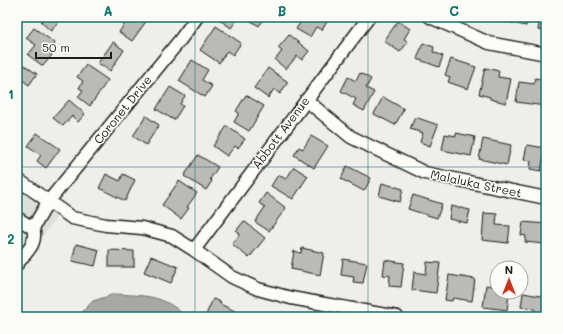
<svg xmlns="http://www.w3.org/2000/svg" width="563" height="334" viewBox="0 0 563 334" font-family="Mali,sans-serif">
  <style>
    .built { fill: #e0deda }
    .water { fill: #a8a7a3; stroke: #706f6d }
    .building { fill: #bbbab6; stroke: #1c1c1c }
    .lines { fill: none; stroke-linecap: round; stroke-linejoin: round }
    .minor-casing { stroke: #1c1c1c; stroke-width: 15 }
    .minor { stroke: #fdfcf7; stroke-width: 12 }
    .grid { fill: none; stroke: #0f766e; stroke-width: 1; stroke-opacity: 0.55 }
    .labels { text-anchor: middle; stroke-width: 3; stroke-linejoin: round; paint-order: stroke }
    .street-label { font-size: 12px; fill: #1c1c1c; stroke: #fdfcf7 }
    .neatline { fill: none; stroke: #0f766e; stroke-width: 1.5 }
    .grid-label { font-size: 13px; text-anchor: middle; font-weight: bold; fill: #0f766e }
  </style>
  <rect width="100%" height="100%" fill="#f0eeea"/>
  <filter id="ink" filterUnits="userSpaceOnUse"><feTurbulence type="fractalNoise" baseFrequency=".025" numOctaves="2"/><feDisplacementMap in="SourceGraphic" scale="8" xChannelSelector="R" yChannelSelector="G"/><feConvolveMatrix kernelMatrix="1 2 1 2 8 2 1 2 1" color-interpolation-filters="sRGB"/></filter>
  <g filter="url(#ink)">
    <path class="built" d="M17,186L58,215L17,271Z"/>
    <path class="water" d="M115,294C145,296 163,294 186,317H77L93,301Z"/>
    <path class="building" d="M46,17H63L51,31L41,22Z
      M132,17H142L147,20L132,41L119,32L126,22L127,23Z
      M222,17H239L231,28L220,20Z
      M249,17H265L259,26L248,19Z
      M304,17H323L328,20L322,30L316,27L310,37L296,29Z
      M509,17H528L526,26L508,22Z
      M540,17H546V31L538,30Z
      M398,21L410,29L404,39L408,42L400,52L384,41Z
      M216,26L241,43L233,55L227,51L219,63L200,50Z
      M34,28L55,43L49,52L52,55L43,66L28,55L36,45L26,38Z
      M289,35L309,51L302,60L297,56L286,69L275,60L282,51L278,48Z
      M113,42L124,50L110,71L98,63Z
      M423,43L434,47L433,52L443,56L439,67L417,59Z
      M451,59L476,67L468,89L448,82L450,77L445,75Z
      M17,60L37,74L29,85L21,79L17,84Z
      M192,60L208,70L202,80L212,86L205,97L179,81Z
      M86,65L108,80L90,106L78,97L83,90L79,88L83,81L77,77Z
      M268,68L288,82L280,94L274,89L268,98L254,88Z
      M485,68L499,71L498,77L511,79L506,103L490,99V97L479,94Z
      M360,73L371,79L366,88L374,92L364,111L353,105L356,99L341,91L348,77L356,81Z
      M535,78L546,80L545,106L516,102L519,82L534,84Z
      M170,87L185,96L180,104L183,106L174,120L156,109Z
      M246,95L264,106L249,131L234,122L239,113L236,111Z
      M383,97L404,109L395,125L374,114Z
      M69,100L85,114L78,122L72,116L63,126L53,118Z
      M146,116L159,125L146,145L133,136Z
      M415,117L438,125L430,146L420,142L423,133L410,129Z
      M227,126L245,139L238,148L235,146L227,156L213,146Z
      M37,133L60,149L46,168L37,161L41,155L28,146Z
      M456,133L475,137L471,156L442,150L445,134L456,136Z
      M311,136L328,146L314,168L294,155L299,147L303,149Z
      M483,139L511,145L507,165L479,159Z
      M527,145L545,148L541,171L530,169L531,161L524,160Z
      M198,155L218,167L210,179L212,181L206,190L184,176Z
      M347,166L371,178L364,191L341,179Z
      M294,167L308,176L293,199L271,186L278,175L286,179Z
      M106,174L120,181L123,174L135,180L125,201L99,188Z
      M179,181L197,193L187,207L189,208L181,219L162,205Z
      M382,183L403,189L400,202L379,196Z
      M266,193L286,208L269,231L255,222L265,207L259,203Z
      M413,195L442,204L437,218L408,209Z
      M451,206L470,210L467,223L449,219Z
      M484,213L497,214L496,225L510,226L508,243L482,240Z
      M244,221L265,238L249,258L232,244L240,234L236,231Z
      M523,222L546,224L545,244L525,242L526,236L521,235Z
      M76,244L99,250L95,266L72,261Z
      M302,248L324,253L320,275L291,269L294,251L301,253Z
      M109,250L134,251V267H109Z
      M151,256L178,267L171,283L144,272Z
      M343,259L367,263L363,283L353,282L354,277L341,275Z
      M385,260L404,263L401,287L389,286L390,276L383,275Z
      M427,262L440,263L436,293L412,290L414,272L426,274Z
      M449,275L475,279L472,301L453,298L452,301L445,300Z
      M486,285L497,287V292L509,294L507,310L483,307Z
      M523,293L546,297L545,316L534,315L535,309L521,307Z
      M213,299L221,302L220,304L235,311L232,317H205Z"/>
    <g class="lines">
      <g class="minor-casing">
        <path id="minor" d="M430,17L489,43L546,54
          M306,100L351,137L425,173L546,198
          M17,179L72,218L106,225L142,228L172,236L194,250L232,277L258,289L291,298L397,317
          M17,218L33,228L48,202L180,40L197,17
          M194,250L369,17
          M17,264C26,252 38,244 33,228"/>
      </g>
      <use href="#minor" class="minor"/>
    </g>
  </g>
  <path class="grid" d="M195,17V317M368,17V317M17,167H546"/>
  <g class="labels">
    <g class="street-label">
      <text transform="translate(123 110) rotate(-51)" y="4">Coronet Drive</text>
      <text transform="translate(281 133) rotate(-53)" y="4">Abbott Avenue</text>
      <text transform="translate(476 184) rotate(12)" y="4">Malaluka Street</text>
    </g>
  </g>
  <rect width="563" height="334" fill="none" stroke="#fdfcf7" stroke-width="44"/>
  <g transform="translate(509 280)"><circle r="19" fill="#fdfcf7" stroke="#a3a29f"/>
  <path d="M0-3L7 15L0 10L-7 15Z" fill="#c8321e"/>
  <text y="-6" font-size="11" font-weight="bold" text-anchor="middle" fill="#1c1c1c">N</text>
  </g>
  <path d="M36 52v6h75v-6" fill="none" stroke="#1c1c1c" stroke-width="2"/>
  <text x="42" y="52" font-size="12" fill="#1c1c1c" stroke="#fdfcf7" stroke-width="3" paint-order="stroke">50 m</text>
  <rect x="22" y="22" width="519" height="290" class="neatline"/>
  <g class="grid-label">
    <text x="108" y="16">A</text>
    <text x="282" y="16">B</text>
    <text x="454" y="16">C</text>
    <text x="11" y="99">1</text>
    <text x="11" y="244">2</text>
  </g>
</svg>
